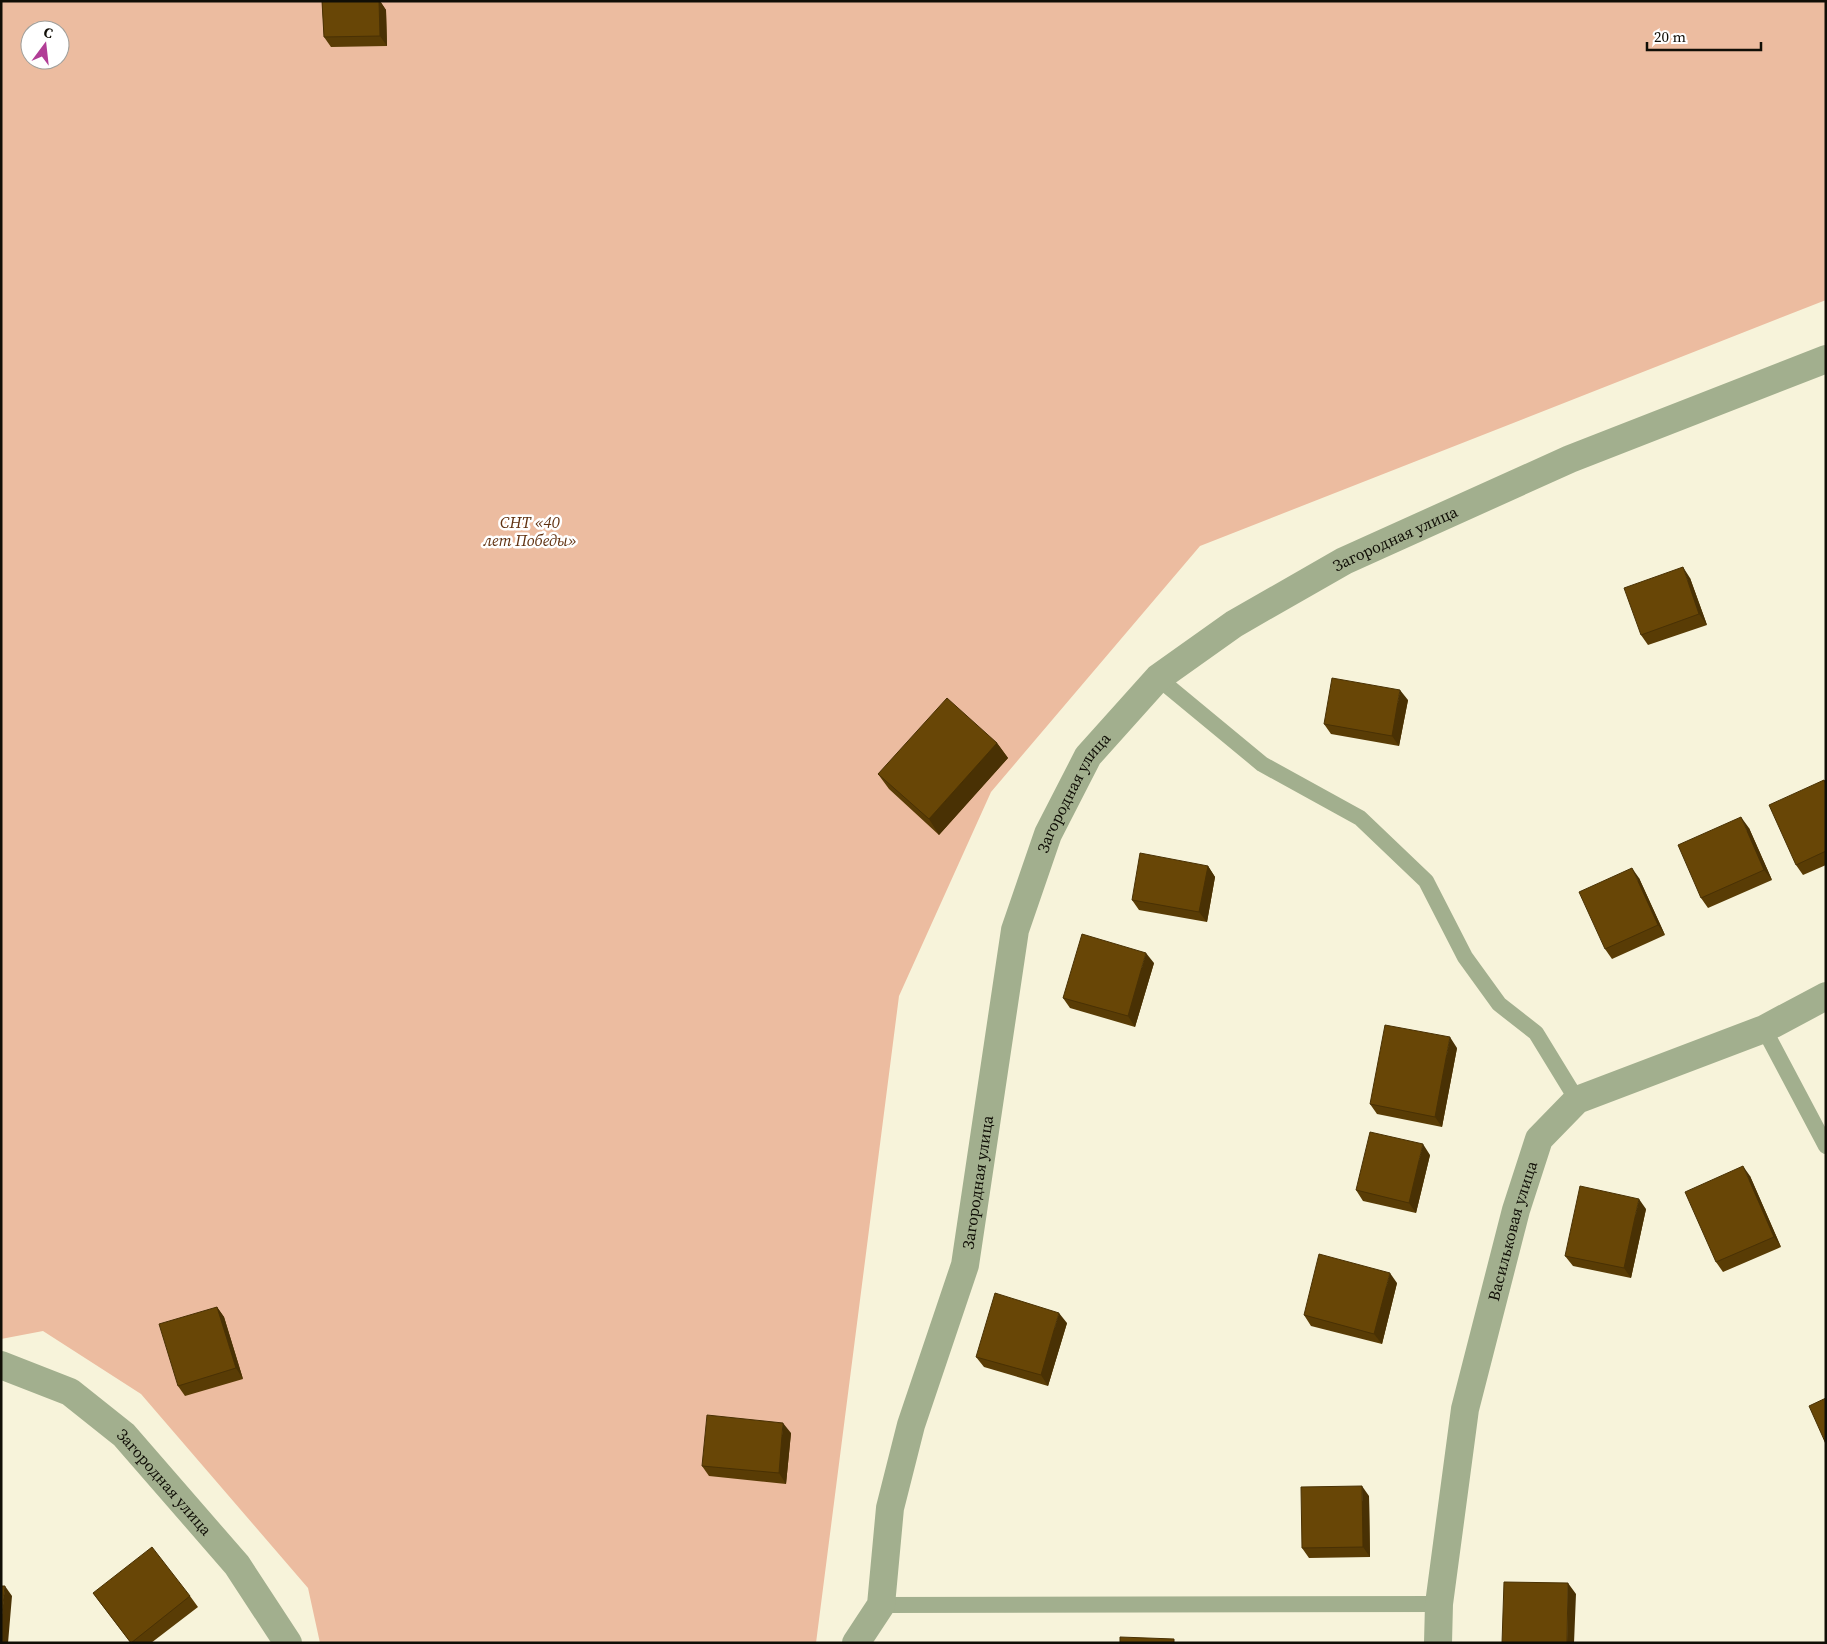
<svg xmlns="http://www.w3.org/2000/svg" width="1827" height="1644" viewBox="0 0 1827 1644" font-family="'Source Serif 4',serif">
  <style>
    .green { fill: #ecbca0; fill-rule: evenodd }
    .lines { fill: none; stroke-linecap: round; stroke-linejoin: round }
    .lane { stroke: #a2af8e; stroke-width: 16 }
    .street { stroke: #a2af8e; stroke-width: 28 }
    .wall { fill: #593c05 }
    .shaded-wall { fill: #493104 }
    .building { fill: #684606; stroke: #493104 }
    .labels { text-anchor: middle; stroke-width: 5; stroke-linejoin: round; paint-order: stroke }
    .park-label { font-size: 16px; font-style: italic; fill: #603110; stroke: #fff }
    .street-label { font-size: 16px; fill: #100e06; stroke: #fff }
  </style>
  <rect width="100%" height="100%" fill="#f7f3da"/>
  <path class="green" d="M1,1H1826V300L1200,546L991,792L899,996L816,1643H320L308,1588L141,1394L43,1331L1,1339ZM30,30H60V60H30Z"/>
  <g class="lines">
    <path class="lane" d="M1158,678L1262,764L1360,818L1426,881L1465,957L1499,1004L1536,1033L1577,1100
      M1764,1029L1826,1146
      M881,1605L1439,1604"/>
    <g class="street">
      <path id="s1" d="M1,1365L70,1392L124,1435L237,1565L288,1643"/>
      <path id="s2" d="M856,1643L881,1605L890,1508L911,1425L965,1265L1015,930L1048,834L1088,756L1158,678L1234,624L1344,561L1570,459L1826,359"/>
      <path id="s3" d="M1438,1643L1439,1604L1465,1409L1516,1210L1539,1139L1577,1100L1764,1029L1826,996"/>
    </g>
  </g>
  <path class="wall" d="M322,1H380L386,10L387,46L331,47L324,37Z
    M1690,578L1707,625L1648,645L1641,635Z
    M1408,700L1399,746L1331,734L1324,724Z
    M997,743L1008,758L939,835L889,789L878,774Z
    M1824,780L1826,782V865L1803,875L1796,865Z
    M1749,828L1772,880L1708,908L1701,898Z
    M1208,866L1215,877L1207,922L1139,910L1132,900Z
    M1639,878L1665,935L1612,959L1605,949Z
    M1154,963L1135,1027L1070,1008L1063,998Z
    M1457,1048L1442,1127L1377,1114L1370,1104Z
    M1430,1155L1416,1213L1363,1201L1356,1190Z
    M1750,1176L1781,1247L1723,1272L1716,1262Z
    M1646,1209L1631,1278L1573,1266L1565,1256Z
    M1397,1283L1382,1344L1311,1326L1304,1315Z
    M217,1307L224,1317L243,1379L185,1396L178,1386Z
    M1067,1323L1048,1386L984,1367L976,1357Z
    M791,1433L786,1484L709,1476L702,1466Z
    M1369,1496L1370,1557L1309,1558L1302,1548Z
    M93,1593L190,1596L198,1607L151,1643H131Z"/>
  <path class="shaded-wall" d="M379,1H380L386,10L387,46L380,36Z
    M1683,567L1690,578L1707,625L1699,614Z
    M1400,690L1408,700L1399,746L1392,736Z
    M997,743L1008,758L939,835L929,819Z
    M1741,817L1749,828L1772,880L1764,870Z
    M1208,866L1215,877L1207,922L1199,912Z
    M1632,868L1639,878L1665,935L1658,925Z
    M1146,953L1154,963L1135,1027L1128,1016Z
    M1450,1037L1457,1048L1442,1127L1435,1117Z
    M1423,1144L1430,1155L1416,1213L1409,1203Z
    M1743,1166L1750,1176L1781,1247L1774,1237Z
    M1639,1199L1646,1209L1631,1278L1624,1268Z
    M1390,1273L1397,1283L1382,1344L1374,1334Z
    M217,1307L224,1317L243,1379L236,1368Z
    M1059,1313L1067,1323L1048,1386L1041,1375Z
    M783,1423L791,1433L786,1484L779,1473Z
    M1362,1486L1369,1496L1370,1557L1363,1547Z
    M1568,1583L1576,1594L1574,1643H1567Z
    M5,1586L12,1596L8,1643H1V1624Z"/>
  <path class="building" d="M322,1H379L380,36L324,37Z
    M1683,567L1699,614L1641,635L1624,588Z
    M1332,678L1400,690L1392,736L1324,724Z
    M947,698L997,743L929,819L878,774Z
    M1824,780L1826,784V851L1796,865L1769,805Z
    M1741,817L1764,870L1701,898L1678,845Z
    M1140,853L1208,866L1199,912L1132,900Z
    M1632,868L1658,925L1605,949L1579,892Z
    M1082,934L1146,953L1128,1016L1063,998Z
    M1385,1025L1450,1037L1435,1117L1370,1104Z
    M1370,1132L1423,1144L1409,1203L1356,1190Z
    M1743,1166L1774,1237L1716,1262L1685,1192Z
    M1580,1186L1639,1199L1624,1268L1565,1256Z
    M1319,1254L1390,1273L1374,1334L1304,1315Z
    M995,1293L1059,1313L1041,1375L976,1357Z
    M217,1307L236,1368L178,1386L159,1324Z
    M1826,1398V1444L1809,1406Z
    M707,1415L783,1423L779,1473L702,1466Z
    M1362,1486L1363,1547L1302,1548L1301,1487Z
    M152,1547L190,1596L131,1643L93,1593Z
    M1504,1582L1568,1583L1567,1643H1502Z
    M1,1586H5L1,1624Z
    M1120,1637L1174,1639V1643H1120Z"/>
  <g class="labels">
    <g class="park-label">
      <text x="530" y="528">СНТ «40<tspan x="530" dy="18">лет Победы»</tspan></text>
    </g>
    <g class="street-label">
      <text dy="6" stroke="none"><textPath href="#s2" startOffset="1306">Загородная улица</textPath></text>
      <text dy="6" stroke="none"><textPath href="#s2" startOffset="886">Загородная улица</textPath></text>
      <text dy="6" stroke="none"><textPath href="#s2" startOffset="481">Загородная улица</textPath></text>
      <text dy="6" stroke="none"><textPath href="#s3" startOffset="420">Васильковая улица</textPath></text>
      <text dy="6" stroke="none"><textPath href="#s1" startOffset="205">Загородная улица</textPath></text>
    </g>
  </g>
  <rect width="1827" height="1644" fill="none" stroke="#100e06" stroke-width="5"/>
  <g transform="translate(45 45) rotate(15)"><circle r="24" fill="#ffffff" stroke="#9f9f9b"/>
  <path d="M0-4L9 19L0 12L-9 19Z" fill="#b13d96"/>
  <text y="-8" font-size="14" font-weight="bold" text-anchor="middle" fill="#100e06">С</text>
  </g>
  <path d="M1647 42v8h114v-8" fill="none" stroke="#100e06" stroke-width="2.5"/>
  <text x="1654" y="42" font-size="15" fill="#100e06" stroke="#ffffff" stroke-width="4" paint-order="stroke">20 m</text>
</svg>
